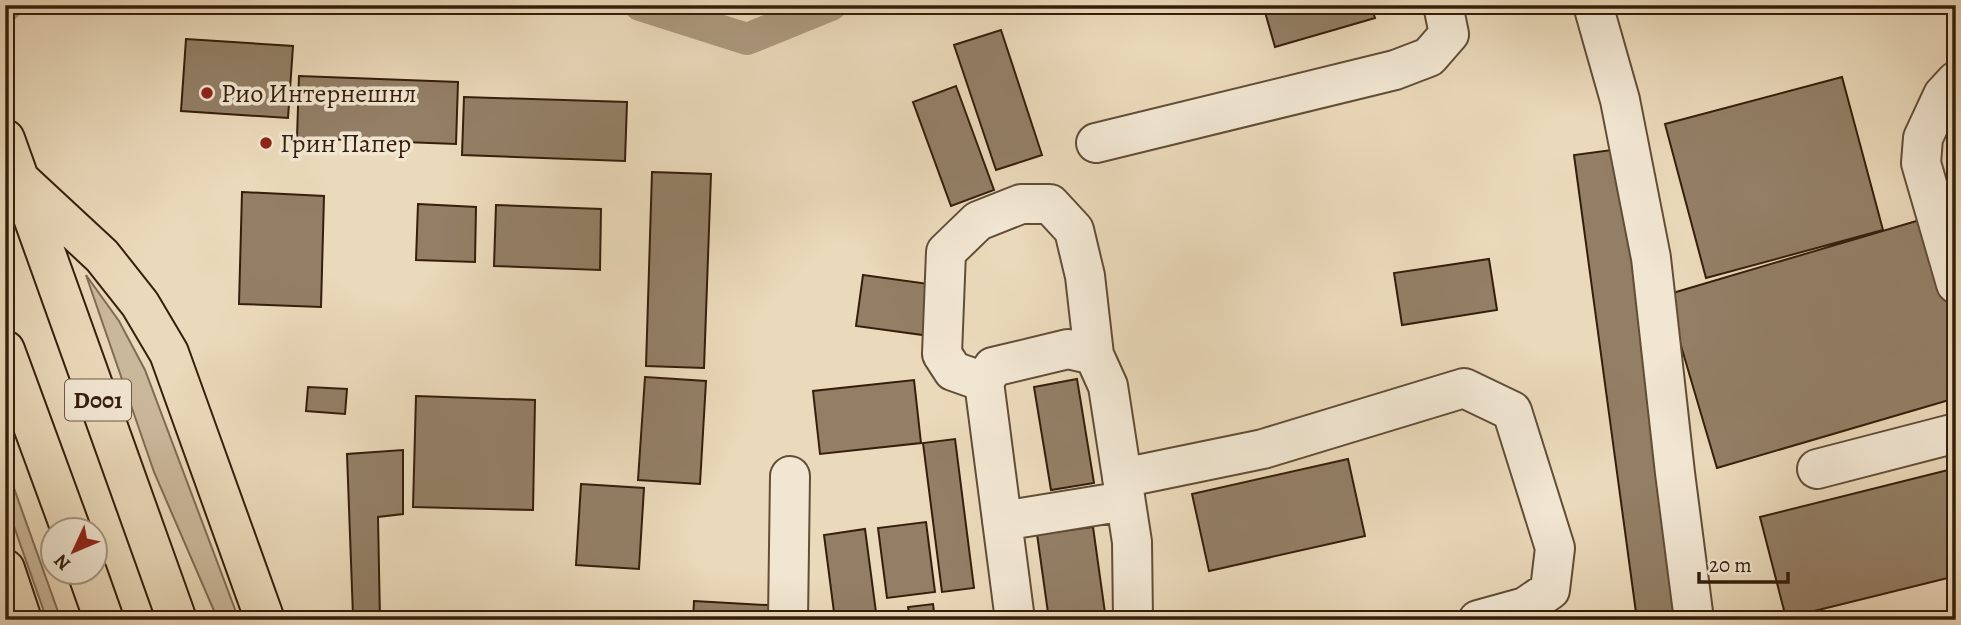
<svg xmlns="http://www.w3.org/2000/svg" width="1961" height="625" viewBox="0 0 1961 625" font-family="Alegreya,serif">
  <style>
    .green { fill: #cbb99c; stroke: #806c54; stroke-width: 2 }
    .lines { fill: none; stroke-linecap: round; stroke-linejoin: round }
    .canal { stroke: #ac997e; stroke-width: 32 }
    .building { fill: #937f66; stroke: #351e0b; stroke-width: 2 }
    .minor-casing { stroke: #624d37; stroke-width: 42 }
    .highway-casing { stroke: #351e0b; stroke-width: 42 }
    .minor { stroke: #f1e6d2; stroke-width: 38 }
    .highway { stroke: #ead9ba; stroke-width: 38 }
    .poi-dot { fill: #8f2418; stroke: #f1e6d2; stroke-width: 2.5 }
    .labels { text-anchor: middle; stroke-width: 7; stroke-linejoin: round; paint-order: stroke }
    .shield { fill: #f1e6d2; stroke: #6d5a47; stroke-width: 2 }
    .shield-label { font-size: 24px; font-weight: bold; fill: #351e0b }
    .poi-label { font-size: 26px; fill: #351e0b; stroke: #f1e6d2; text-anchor: start }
  </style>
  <rect width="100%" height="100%" fill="#ead9ba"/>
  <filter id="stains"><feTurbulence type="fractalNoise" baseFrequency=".00286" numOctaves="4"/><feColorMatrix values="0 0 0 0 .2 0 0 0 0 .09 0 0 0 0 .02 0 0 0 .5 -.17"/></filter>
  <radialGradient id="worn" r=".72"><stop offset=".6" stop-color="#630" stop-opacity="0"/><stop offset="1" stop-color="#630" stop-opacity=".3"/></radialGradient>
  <path class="green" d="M86,275L119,321L145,370L239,620H218L154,472Z
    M5,463L61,620H47L5,501Z"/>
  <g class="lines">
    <path class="canal" d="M640,5L747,39L831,5
      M5,7L7,5"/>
  </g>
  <path class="building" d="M1263,5H1371L1375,18L1275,47Z
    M1001,30L1042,155L996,170L954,45Z
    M186,39L293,46L288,118L181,111Z
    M299,76L458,82L456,144L297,138Z
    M1842,77L1883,230L1706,278L1665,124Z
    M956,86L994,190L951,206L913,102Z
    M464,97L627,102L625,161L462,155Z
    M1619,149L1682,620H1637L1574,155Z
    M652,172L711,174L704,368L646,366Z
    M242,192L324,196L321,307L239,304Z
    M418,204L476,207L475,262L416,260Z
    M496,205L601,209L600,270L494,266Z
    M1930,217L1956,304V398L1717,468L1666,295Z
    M1489,259L1497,310L1402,325L1394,273Z
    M863,275L929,284L923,335L856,326Z
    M645,377L706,381L700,484L638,480Z
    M1077,379L1094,483L1051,490L1034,387Z
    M914,380L921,443L820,454L813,391Z
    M308,387L347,389L345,414L306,411Z
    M416,396L535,400L533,510L413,507Z
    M955,439L974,588L942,592L923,443Z
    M403,450V514L378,517L380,620H320L353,616L347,454Z
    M1348,459L1365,536L1209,571L1192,494Z
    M1956,468V576L1786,618L1760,517Z
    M581,484L644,488L639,569L576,565Z
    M926,522L935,592L887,598L878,528Z
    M1093,527L1106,620H1049L1037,534Z
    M865,529L877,620H835L824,535Z
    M694,601L784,606L783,620H693Z
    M933,604L935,620H910L908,607Z"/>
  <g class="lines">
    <g class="minor-casing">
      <path id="minor" d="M1593,5L1620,100L1651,258L1675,473L1694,620
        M1956,81L1943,95L1923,138L1921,163L1956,284
        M1096,143L1395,70L1429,57L1449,34L1443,5
        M984,382L953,371L942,354L946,252L978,221L1021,204H1050L1074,230L1085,276L1094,355
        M1817,469L1956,433
        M1122,478L1263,449L1464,388L1512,411L1555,548L1550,590L1525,607L1478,620
        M1002,521L1125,501
        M788,620L790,476
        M1015,620L984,382L993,367L1068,349L1094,355L1108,386L1132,542L1133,620"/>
    </g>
    <g class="highway-casing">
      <path id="highway" d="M5,139L177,620
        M19,179L102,256L140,304L169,353L265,620
        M5,350L71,530
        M5,569L22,620
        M87,572L104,620"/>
    </g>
    <use href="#minor" class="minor"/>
    <use href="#highway" class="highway"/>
  </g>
  <g class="poi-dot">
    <circle cx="207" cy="93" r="7"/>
    <circle cx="266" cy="143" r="7"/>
  </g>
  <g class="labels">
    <rect class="shield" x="65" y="379.5" width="66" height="41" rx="5"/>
    <g class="shield-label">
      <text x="98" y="408">D001</text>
    </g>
    <g class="poi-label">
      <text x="221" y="102">Рио Интернешнл</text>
      <text x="280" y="152">Грин Папер</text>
    </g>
  </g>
  <rect width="1961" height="625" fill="none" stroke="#ead9ba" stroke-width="28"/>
  <rect x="7" y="7" width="1947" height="611" fill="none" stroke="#351e0b" stroke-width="3.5"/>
  <rect x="14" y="14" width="1933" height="597" fill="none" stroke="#351e0b" stroke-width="2"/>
  <g transform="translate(74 551) rotate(226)"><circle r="33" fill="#f1e6d2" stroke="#a69682" stroke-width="2"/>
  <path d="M0-5L12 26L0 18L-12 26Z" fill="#8f2418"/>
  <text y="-10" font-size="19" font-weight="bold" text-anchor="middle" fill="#351e0b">N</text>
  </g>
  <path d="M1699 572v10h89v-10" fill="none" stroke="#351e0b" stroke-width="3.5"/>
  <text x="1709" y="572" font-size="21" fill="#351e0b" stroke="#f1e6d2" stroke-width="5" paint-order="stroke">20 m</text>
  <rect width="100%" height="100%" filter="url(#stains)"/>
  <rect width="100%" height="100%" fill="url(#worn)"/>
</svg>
